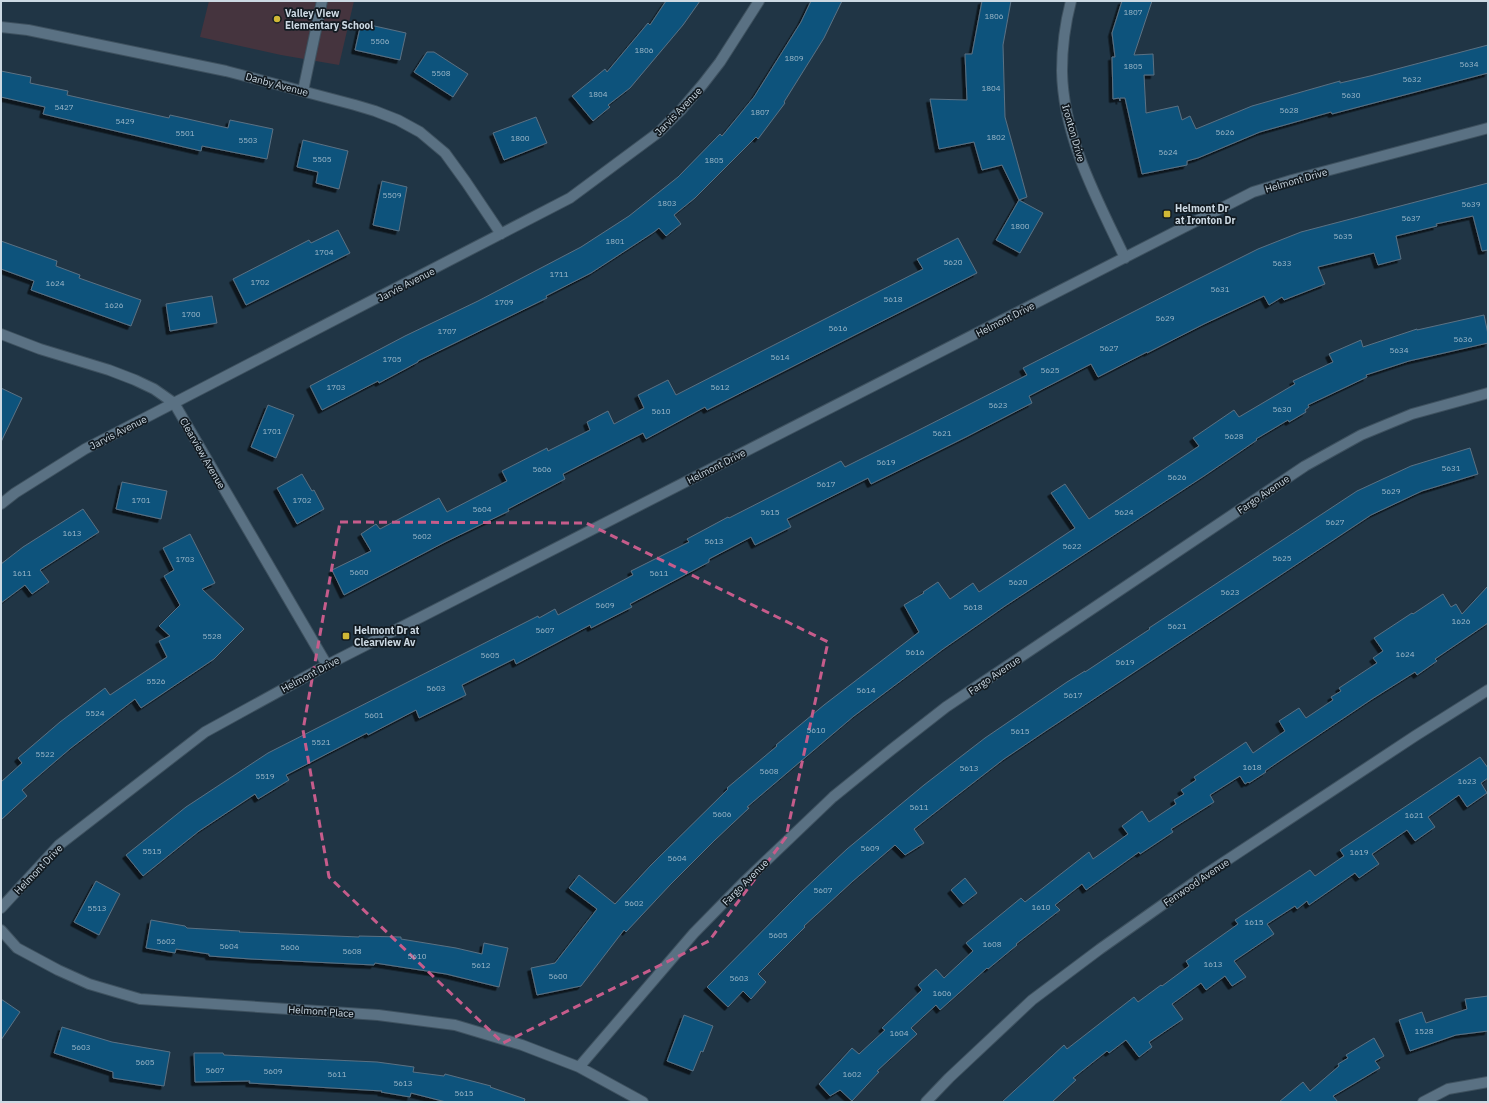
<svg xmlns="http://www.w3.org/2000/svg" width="1489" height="1103" viewBox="0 0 1489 1103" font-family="'IBM Plex Sans',sans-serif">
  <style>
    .education { fill: #45343e }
    .building { fill: #11537b; stroke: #5a7183; filter: url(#shadow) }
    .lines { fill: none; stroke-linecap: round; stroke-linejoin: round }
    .minor-casing { stroke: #3e515f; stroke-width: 12 }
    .minor { stroke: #5a7183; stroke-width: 10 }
    .marked { fill: none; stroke: #c65c8b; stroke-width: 3; stroke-dasharray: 8 5; stroke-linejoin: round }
    .poi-dot { fill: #d0b836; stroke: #121b22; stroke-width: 1.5 }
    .labels { text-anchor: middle; stroke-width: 3.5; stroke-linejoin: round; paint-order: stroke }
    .number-label { font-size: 8px; fill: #9db8c9 }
    .poi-label { font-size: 10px; font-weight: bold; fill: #ccd9e3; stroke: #121b22; text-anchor: start }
    .street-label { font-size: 10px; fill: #ccd9e3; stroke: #121b22 }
  </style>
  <defs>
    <filter id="shadow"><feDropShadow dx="-3.5" dy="3.5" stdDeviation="0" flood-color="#0009"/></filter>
  </defs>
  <rect width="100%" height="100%" fill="#203545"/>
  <path class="education" d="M209,1H354L339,65L281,55L200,37Z"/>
  <path class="building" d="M666,1H700L683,25L630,88L608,105L610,107L593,121L572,96L605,69L607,72L648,23L650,25Z
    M811,1H842L824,38L784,102L785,103L758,139L756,137L695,198L674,215L681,224L666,236L659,228L654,232L591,273L546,296L547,298L418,361V362L379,383L378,381L322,410L310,386L405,336L478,301L581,247L629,216L678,177L720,134L722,136L754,97L801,22Z
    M982,1H1011L1003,45L1005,117L1027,197L1019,200L1043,213L1020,253L996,240L1019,200L1002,165L982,170L974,142L939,149L930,99L967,100L965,54H972Z
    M1122,1H1152L1134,55L1153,54L1154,75H1144L1146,113L1178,106L1182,120L1190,116L1196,129L1252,106L1340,81V83L1370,76L1488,45V73L1332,114L1331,112L1260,132L1198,158L1187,161V165L1142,174L1125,98H1120V101L1119,98L1113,99L1112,57H1115L1112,33Z
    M361,23L406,33L400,60L355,50Z
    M427,52H434L468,74L453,97L414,72Z
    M1,71L31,77L30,83L68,91L67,95L169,118L170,115L228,128L230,120L273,129L267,159L202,146L201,151L43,114L45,107L1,97Z
    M536,117L547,143L504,160L493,133Z
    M303,140L348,151L339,189L316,183L318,172L297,167Z
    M382,181L407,187L399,231L373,225Z
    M1488,183V250L1482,251L1473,216L1436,224L1437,226L1396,236L1401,259L1378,265L1374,253L1318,267L1325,284L1284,300L1282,297L1269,305L1264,296L1204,324L1147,353V352L1098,377L1091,364L1029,396L1032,403L966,437L871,484L868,478L787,519L791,527L755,545L751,537L709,559V562L630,604L632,607L591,628L590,625L516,664L514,659L462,685L466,695L419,718L416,710L368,735L367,733L286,775L289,780L258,799L255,794L199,831L143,876L126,855L186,807L268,753L538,616L539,618L555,609L558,615L633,575L631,571L689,542L687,539L728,517L729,518L841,461L845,467L915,432L1027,375L1023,368L1190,283L1258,249L1301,232Z
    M338,230L350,253L246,305L233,279L309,240L311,243Z
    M958,238L977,273L707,410L705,407L646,439L643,433L563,474L565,479L508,509L509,511L445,542L344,595L332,570L371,551L361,534L376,524L380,529L439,498L447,512L507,481L502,471L547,448L548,451L590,430L587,422L608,411L614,424L644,408L638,395L668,380L676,395L923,269L917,259Z
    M1,241L57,261L56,266L80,275L79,278L141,300L131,326L31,290L34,281L1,269Z
    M212,296L217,323L170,331L166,304Z
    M1484,315L1488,334V343L1409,361L1366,375L1367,377L1308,405L1309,407L1305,410L1306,412L1289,422L1288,420L1256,439L1257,440L1204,476L1005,606L943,649L854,716L747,807L749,808L715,840L670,885L626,932L624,930L581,986L537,995L531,968L555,963L597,909L569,888L579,875L615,904L651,865L728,789L727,788L777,746L776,745L824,705L919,632L904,605L924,593L923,592L938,582L950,599L973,583L979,592L1075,528L1051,493L1065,484L1089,519L1199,446L1193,438L1234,410L1239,417L1295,384L1293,381L1333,362L1329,354L1361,340L1363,347L1417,329V330Z
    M1,388L22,398L1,442Z
    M268,405L294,415L276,458L251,447Z
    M1470,448L1478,474L1422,491L1371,515L1047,730L1004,759L951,800L914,829L924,843L905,855L895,845L853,881L804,926L805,927L758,974L766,982L751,999L743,991L728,1007L707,987L799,894L847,849L924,785L985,738L1067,682L1085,671V672L1150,629L1149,628L1357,491L1411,466Z
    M302,474L312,491L314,490L324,509L297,524L277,488Z
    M122,482L167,491L161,519L116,509Z
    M83,509L99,532L40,570L49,582L32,594L25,585L1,603V564L23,547Z
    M190,534L215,583L202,589L244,629L214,659L141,708L135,699L71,748L22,790L27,796L1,820V782L22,763L18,758L60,722L105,688L110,695L167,657L159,641L170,636L159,626L180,605L164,576L174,570L163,548Z
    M1488,586V623L1435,659L1437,661L1417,675L1415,672L1372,699L1278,762L1265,771L1266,772L1249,783L1248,782L1245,784L1240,776L1210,795L1214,802L1171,829L1173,832L1140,854L1139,852L1086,890L1082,884L1055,905L1060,910L1016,944L1017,945L988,969L987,968L940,1010L936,1005L924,1016L911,1028L917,1034L877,1071L879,1072L852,1101L840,1090L830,1096L819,1084L852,1048L859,1054L885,1030L882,1028L922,990L918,985L936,969L944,978L973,951L966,943L1021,898L1025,902L1089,852L1093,859L1128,834L1122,826L1142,811L1149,822L1176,804L1174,800L1184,794L1181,790L1196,780L1194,777L1246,742L1253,753L1285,731L1279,721L1299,708L1306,718L1333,700L1331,697L1341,691L1339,688L1377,663L1373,658L1383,651L1374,638L1412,613L1413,614L1443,594L1451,607L1456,604L1462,614Z
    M1480,757L1488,768V778L1481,783L1487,793L1467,807L1459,795L1428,817L1435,827L1415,841L1407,830L1372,854L1379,864L1359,878L1355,873L1309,905L1307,901L1297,909L1295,906L1267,924L1274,934L1234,961L1246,977L1232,986L1225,976L1206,990L1201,983L1172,1004L1183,1019L1149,1042L1152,1047L1139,1057L1126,1040L1109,1053L1107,1051L1073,1078L1076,1080L1052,1102H1002L1064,1045L1067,1049L1134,997L1138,1002L1161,985L1162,986L1189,966L1186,961L1238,924L1235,920L1310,870L1315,876L1344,856L1340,850Z
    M965,878L977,893L963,904L951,890Z
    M96,881L120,894L99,935L74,922Z
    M151,920L185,926L187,928L240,931L239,932L359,937V936L401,937V939L456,948L482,954L484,943L508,948L499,987L446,974L375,963L374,965L251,959L209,956V954L176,949L175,953L146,948Z
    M1488,996V1031L1456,1035L1410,1051L1399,1020L1422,1012L1426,1023L1467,1009L1465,999Z
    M1,999L20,1012L1,1040Z
    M684,1015L713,1026L703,1052L701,1051L693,1071L667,1061Z
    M62,1027L112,1042L170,1052L164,1086L113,1078V1072L54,1053Z
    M1374,1038L1384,1056L1375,1061L1380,1068L1333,1096L1338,1102H1279L1303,1082L1310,1091L1339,1066L1338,1064L1348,1058L1346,1055Z
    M194,1053H223L224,1055L377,1062L414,1067L413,1072L444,1076L445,1074L491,1086L490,1087L525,1099L524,1102H446L411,1093L410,1097L381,1092L382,1091L249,1083L250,1081L195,1082Z"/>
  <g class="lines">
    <g class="minor-casing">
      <path id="minor" d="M1071,1C1065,24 1062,47 1062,71C1063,137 1097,199 1125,258
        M1,27L28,30L226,71L355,105L375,111L398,120L420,132L445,153L466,182L501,234
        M303,91L322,1
        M1,334L40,349L109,370L135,380L154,389L174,403L327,665
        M1,504L15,493L85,449L570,198L659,132L681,110L703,84L720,62L759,1
        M1,908L59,845L205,732L327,665L1253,192L1292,180L1488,128
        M1,930L17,948L58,970L89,984L140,999L378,1015L455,1025L522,1045L579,1067L643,1102
        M579,1067L694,933L745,881L833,797L891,750L946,707L1305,466L1361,435L1412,414L1488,393
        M926,1102L949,1078L1032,1000L1100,949L1206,874L1415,736L1488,690
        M1423,1102L1448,1089L1488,1082"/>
    </g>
    <use href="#minor" class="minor"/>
  </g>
  <path class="marked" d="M340,522L586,523L828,642L786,837L709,941L503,1043L329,877L303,730Z"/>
  <g class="poi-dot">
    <circle cx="277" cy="19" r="4"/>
    <rect x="1163" y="210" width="8" height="8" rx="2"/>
    <rect x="342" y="632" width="8" height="8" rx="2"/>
  </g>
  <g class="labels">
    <g class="number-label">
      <text x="1133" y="15">1807</text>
      <text x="994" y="19">1806</text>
      <text x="380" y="44">5506</text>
      <text x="644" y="53">1806</text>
      <text x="794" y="61">1809</text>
      <text x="1469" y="67">5634</text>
      <text x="1133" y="69">1805</text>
      <text x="441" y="76">5508</text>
      <text x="1412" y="82">5632</text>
      <text x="991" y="91">1804</text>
      <text x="598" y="97">1804</text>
      <text x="1351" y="98">5630</text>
      <text x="64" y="110">5427</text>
      <text x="1289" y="113">5628</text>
      <text x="760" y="115">1807</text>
      <text x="125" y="124">5429</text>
      <text x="1225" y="135">5626</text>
      <text x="185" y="136">5501</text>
      <text x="996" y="140">1802</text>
      <text x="520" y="141">1800</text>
      <text x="248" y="143">5503</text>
      <text x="1168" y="155">5624</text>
      <text x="322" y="162">5505</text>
      <text x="714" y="163">1805</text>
      <text x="392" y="198">5509</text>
      <text x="667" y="206">1803</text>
      <text x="1471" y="207">5639</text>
      <text x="1411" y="221">5637</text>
      <text x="1020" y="229">1800</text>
      <text x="1343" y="239">5635</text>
      <text x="615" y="244">1801</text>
      <text x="324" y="255">1704</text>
      <text x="953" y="265">5620</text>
      <text x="1282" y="266">5633</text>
      <text x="559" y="277">1711</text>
      <text x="260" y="285">1702</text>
      <text x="55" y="286">1624</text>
      <text x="1220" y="292">5631</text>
      <text x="893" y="302">5618</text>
      <text x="504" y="305">1709</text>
      <text x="114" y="308">1626</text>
      <text x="191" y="317">1700</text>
      <text x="1165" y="321">5629</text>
      <text x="838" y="331">5616</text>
      <text x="447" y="334">1707</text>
      <text x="1463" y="342">5636</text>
      <text x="1109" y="351">5627</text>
      <text x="1399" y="353">5634</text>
      <text x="780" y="360">5614</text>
      <text x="392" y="362">1705</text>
      <text x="1050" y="373">5625</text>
      <text x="336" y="390">1703</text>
      <text x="720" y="390">5612</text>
      <text x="998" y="408">5623</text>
      <text x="1282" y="412">5630</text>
      <text x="661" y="414">5610</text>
      <text x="272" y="434">1701</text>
      <text x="942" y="436">5621</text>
      <text x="1234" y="439">5628</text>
      <text x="886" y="465">5619</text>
      <text x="1451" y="471">5631</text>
      <text x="542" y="472">5606</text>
      <text x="1177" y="480">5626</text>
      <text x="826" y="487">5617</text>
      <text x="1391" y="494">5629</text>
      <text x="141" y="503">1701</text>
      <text x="302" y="503">1702</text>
      <text x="482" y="512">5604</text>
      <text x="770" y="515">5615</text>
      <text x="1124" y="515">5624</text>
      <text x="1335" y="525">5627</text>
      <text x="72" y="536">1613</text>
      <text x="422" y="539">5602</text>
      <text x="714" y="544">5613</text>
      <text x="1072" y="549">5622</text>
      <text x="1282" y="561">5625</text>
      <text x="185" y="562">1703</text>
      <text x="359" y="575">5600</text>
      <text x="22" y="576">1611</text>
      <text x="659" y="576">5611</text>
      <text x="1018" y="585">5620</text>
      <text x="1230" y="595">5623</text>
      <text x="605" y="608">5609</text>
      <text x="973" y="610">5618</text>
      <text x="1461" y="624">1626</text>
      <text x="1177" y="629">5621</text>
      <text x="545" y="633">5607</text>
      <text x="212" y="639">5528</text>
      <text x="915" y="655">5616</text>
      <text x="1405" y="657">1624</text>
      <text x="490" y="658">5605</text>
      <text x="1125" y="665">5619</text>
      <text x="156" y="684">5526</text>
      <text x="436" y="691">5603</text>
      <text x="866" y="693">5614</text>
      <text x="1073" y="698">5617</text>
      <text x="95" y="716">5524</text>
      <text x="374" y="718">5601</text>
      <text x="816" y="733">5610</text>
      <text x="1020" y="734">5615</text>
      <text x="321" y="745">5521</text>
      <text x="45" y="757">5522</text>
      <text x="1252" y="770">1618</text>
      <text x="969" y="771">5613</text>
      <text x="769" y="774">5608</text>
      <text x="265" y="779">5519</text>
      <text x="1467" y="784">1623</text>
      <text x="919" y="810">5611</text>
      <text x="722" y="817">5606</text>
      <text x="1414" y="818">1621</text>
      <text x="870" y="851">5609</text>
      <text x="152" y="854">5515</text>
      <text x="1359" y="855">1619</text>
      <text x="677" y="861">5604</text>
      <text x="823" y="893">5607</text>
      <text x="634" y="906">5602</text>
      <text x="1041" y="910">1610</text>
      <text x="97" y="911">5513</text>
      <text x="1254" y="925">1615</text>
      <text x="778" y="938">5605</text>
      <text x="166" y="944">5602</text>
      <text x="992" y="947">1608</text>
      <text x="229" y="949">5604</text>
      <text x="290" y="950">5606</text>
      <text x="352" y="954">5608</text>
      <text x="417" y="959">5610</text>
      <text x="1213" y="967">1613</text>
      <text x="481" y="968">5612</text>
      <text x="558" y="979">5600</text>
      <text x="739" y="981">5603</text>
      <text x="942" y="996">1606</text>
      <text x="1424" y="1034">1528</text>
      <text x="899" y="1036">1604</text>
      <text x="81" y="1050">5603</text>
      <text x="145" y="1065">5605</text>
      <text x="215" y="1073">5607</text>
      <text x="273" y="1074">5609</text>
      <text x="337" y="1077">5611</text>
      <text x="852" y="1077">1602</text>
      <text x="403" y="1086">5613</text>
      <text x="464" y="1096">5615</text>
    </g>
    <g class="poi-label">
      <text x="285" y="17">Valley View<tspan x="285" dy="12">Elementary School</tspan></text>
      <text x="1175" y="212">Helmont Dr<tspan x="1175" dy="12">at Ironton Dr</tspan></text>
      <text x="354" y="634">Helmont Dr at<tspan x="354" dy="12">Clearview Av</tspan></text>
    </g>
    <g class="street-label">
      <text transform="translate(277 84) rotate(15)" y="4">Danby Avenue</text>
      <text transform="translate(678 111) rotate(-46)" y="4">Jarvis Avenue</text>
      <text transform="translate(1074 133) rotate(74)" y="4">Ironton Drive</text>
      <text transform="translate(1296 180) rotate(-16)" y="4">Helmont Drive</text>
      <text transform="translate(406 284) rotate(-27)" y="4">Jarvis Avenue</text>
      <text transform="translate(1005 319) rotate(-27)" y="4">Helmont Drive</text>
      <text transform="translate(118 432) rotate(-27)" y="4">Jarvis Avenue</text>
      <text transform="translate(203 453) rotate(60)" y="4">Clearview Avenue</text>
      <text transform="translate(716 466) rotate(-27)" y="4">Helmont Drive</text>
      <text transform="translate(1263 494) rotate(-34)" y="4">Fargo Avenue</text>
      <text transform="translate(310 674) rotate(-28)" y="4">Helmont Drive</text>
      <text transform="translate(994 675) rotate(-34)" y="4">Fargo Avenue</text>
      <text transform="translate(38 869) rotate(-46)" y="4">Helmont Drive</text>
      <text transform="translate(745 882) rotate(-45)" y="4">Fargo Avenue</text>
      <text transform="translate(1196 882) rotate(-34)" y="4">Fenwood Avenue</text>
      <text transform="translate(321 1011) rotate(4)" y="4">Helmont Place</text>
    </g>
  </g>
  <rect width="1489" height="1103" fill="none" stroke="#ccd9e3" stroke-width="4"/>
</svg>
